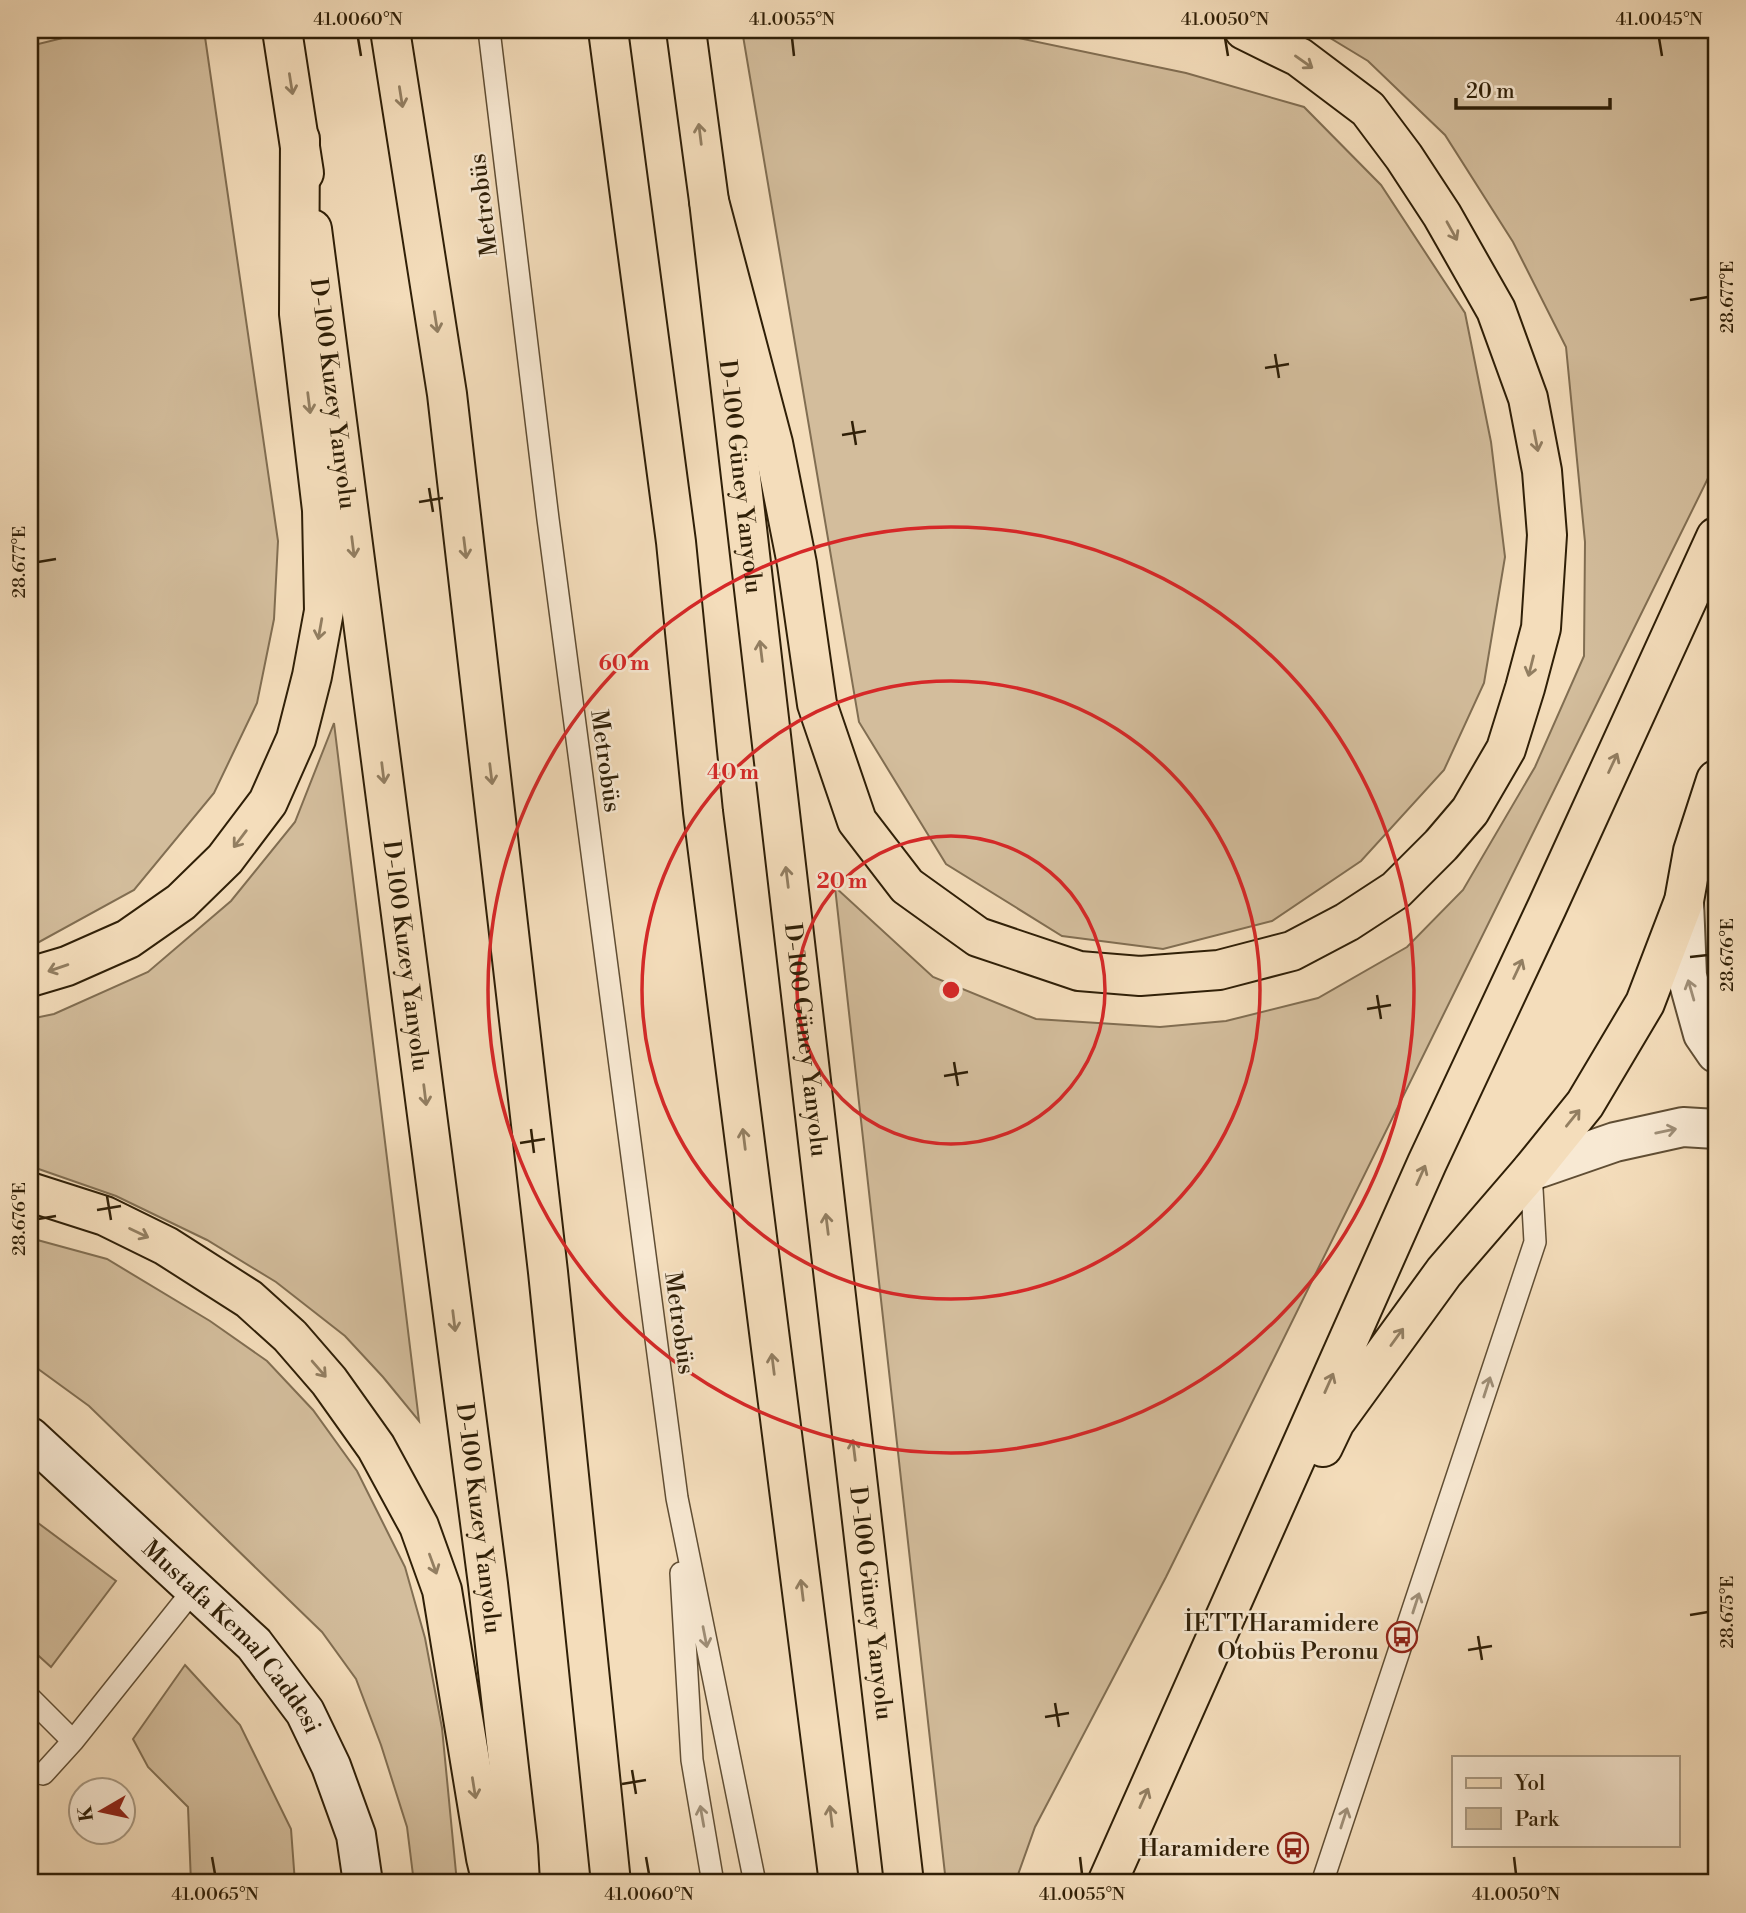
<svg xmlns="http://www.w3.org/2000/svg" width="1746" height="1913" viewBox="0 0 1746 1913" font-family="'Libre Bodoni',serif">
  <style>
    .green { fill: #d3bd9c; stroke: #816e52; stroke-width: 2 }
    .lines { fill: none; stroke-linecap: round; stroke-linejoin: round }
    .lane-casing { stroke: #604e34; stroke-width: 24 }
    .street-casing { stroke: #604e34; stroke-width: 42 }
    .secondary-casing { stroke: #2f1f07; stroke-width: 42 }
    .primary-casing { stroke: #2f1f07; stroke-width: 42 }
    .highway-casing { stroke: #2f1f07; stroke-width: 42 }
    .lane { stroke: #f8e9d3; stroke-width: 21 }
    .street { stroke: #f8e9d3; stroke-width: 38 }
    .secondary { stroke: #f8e9d3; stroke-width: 38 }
    .primary { stroke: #f4ddbb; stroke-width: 38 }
    .highway { stroke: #f4ddbb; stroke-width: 38 }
    .oneway { stroke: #927e61 }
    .oneway2 { stroke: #9e8e77 }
    .ticks { fill: none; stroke: #2f1f07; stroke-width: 2.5 }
    .ring { fill: none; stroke: #d62828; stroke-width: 3.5 }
    .labels { text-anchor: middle; stroke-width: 5; stroke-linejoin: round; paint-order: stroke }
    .street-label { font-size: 24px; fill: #2f1f07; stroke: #f8e9d3 }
    .poi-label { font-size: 24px; fill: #2f1f07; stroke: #f8e9d3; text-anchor: end }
    .centre { fill: #d62828; stroke: #f8e9d3; stroke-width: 3.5 }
    .ring-label { font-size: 21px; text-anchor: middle; font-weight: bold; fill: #d62828; stroke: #f8e9d3; stroke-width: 5; stroke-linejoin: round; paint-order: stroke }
    .neatline { fill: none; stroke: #2f1f07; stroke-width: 2.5 }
    .ticks-label { font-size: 18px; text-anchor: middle; fill: #2f1f07 }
  </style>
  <rect width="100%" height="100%" fill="#f4ddbb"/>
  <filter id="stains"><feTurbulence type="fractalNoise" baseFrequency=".00286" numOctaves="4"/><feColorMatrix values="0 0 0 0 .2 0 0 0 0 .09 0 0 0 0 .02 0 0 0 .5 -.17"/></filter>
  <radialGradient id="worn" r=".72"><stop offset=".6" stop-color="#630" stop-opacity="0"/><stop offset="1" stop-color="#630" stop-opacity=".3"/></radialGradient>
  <path class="green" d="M136,30H204L278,541L274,619L257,703L214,793L134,890L30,947V46L79,34Z
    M742,30H980L1186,73L1304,107L1381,185L1465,313L1491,442L1505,557L1484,683L1444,770L1361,861L1272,921L1163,949L1062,936L946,864L859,722Z
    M1317,30H1716V462L1166,1577L1035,1827L1015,1883H946L835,887L933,977L1036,1019L1160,1027L1226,1021L1318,998L1407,947L1463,890L1535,767L1584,656L1585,542L1566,347L1513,242L1445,135L1368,61Z
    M334,723L419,1421L383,1377L345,1336L276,1282L207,1240L116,1196L30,1166V1019L54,1014L148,972L231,901L295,822Z
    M30,1238L107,1259L210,1321L267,1361L313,1410L357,1471L405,1567L425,1638L442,1728L457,1883H414L407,1827L381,1745L356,1679L322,1632L89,1406L30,1363Z
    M30,1517L116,1581L51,1667L30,1648Z
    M185,1665L240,1725L291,1829L295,1883H191L188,1807L148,1767L133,1739Z"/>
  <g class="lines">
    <g class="lane-casing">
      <path id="lane" d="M489,30L548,519L677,1498L755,1883
        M681,1573L692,1760L713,1883
        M30,1698L73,1741
        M43,1774L73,1741L195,1588
        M1322,1883L1535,1242L1531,1171"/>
    </g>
    <g class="street-casing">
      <path id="street" d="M1684,901L1687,976L1703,1034L1716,1053
        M1531,1171L1615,1142L1683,1127L1716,1129"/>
    </g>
    <g class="secondary-casing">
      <g id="secondary">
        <path id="s1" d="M30,1437L254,1644L305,1712L331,1766L356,1835L363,1883"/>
      </g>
    </g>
    <g class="primary-casing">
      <g id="primary">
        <path d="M282,30L304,173"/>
        <path id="s2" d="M686,30L709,201L904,1883"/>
        <path id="s3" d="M312,229L488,1584L518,1847L520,1883"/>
      </g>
    </g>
    <g class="highway-casing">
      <path id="highway" d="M390,30L447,394L548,1272L611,1883
        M608,30L676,542L703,812L839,1883
        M709,201L773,443L797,564L817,704L857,821L907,886L978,937L1079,971L1140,976L1219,970L1292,951L1347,922L1396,890L1441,845L1470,811L1506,749L1525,688L1541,628L1547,535L1542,471L1528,398L1496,310L1442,215L1404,157L1368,109L1299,57L1244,30
        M30,977L67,966L128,939L181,902L225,859L268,802L296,739L312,676L324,611L322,510L299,314L300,139
        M30,1192L105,1216L166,1246L249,1299L290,1336L329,1381L376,1447L419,1526L442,1590L486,1858L492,1883
        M1323,1447L1335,1422L1444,1272L1531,1171L1585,1104L1645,1003L1684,901L1693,851L1716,780
        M1107,1883L1427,1163L1547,907L1716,537"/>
    </g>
    <use href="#lane" class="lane"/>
    <use href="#street" class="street"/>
    <use href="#secondary" class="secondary"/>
    <use href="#primary" class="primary"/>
    <use href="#highway" class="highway"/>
  </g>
  <defs><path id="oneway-shaft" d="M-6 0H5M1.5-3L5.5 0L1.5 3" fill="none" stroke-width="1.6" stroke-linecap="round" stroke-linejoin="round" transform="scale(1.75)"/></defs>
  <g class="oneway">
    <use href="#oneway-shaft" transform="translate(1304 62) rotate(35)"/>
    <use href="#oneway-shaft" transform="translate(291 84) rotate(81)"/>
    <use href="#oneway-shaft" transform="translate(401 97) rotate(81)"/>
    <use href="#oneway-shaft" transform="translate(700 134) rotate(-97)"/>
    <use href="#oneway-shaft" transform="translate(1452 231) rotate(61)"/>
    <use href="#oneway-shaft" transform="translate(436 322) rotate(81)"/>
    <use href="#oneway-shaft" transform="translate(309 403) rotate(83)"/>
    <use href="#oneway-shaft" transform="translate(1536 441) rotate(79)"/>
    <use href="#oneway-shaft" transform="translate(353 547) rotate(83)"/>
    <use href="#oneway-shaft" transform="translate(465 548) rotate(83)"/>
    <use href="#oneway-shaft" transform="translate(320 629) rotate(100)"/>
    <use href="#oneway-shaft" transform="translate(761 651) rotate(-97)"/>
    <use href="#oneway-shaft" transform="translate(1531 666) rotate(104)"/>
    <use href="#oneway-shaft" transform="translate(1613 763) rotate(-65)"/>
    <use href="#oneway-shaft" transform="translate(383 773) rotate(83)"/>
    <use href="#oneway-shaft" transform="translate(491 774) rotate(83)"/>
    <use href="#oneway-shaft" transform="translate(240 839) rotate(127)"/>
    <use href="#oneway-shaft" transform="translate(787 877) rotate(-97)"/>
    <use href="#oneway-shaft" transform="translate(58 968) rotate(161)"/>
    <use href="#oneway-shaft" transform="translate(1518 969) rotate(-65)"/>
    <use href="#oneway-shaft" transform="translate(425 1095) rotate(83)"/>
    <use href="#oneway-shaft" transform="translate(1573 1118) rotate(-51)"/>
    <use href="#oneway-shaft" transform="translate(744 1139) rotate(-97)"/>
    <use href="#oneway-shaft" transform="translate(1421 1175) rotate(-66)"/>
    <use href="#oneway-shaft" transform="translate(827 1224) rotate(-97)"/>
    <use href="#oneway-shaft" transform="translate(139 1233) rotate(26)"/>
    <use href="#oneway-shaft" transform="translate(454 1321) rotate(83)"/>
    <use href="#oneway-shaft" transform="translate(1397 1337) rotate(-54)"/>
    <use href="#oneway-shaft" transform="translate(773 1364) rotate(-97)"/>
    <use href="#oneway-shaft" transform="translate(319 1369) rotate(49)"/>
    <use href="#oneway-shaft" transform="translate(1329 1383) rotate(-66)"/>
    <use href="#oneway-shaft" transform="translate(854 1450) rotate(-97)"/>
    <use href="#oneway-shaft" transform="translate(433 1564) rotate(70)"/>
    <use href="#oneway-shaft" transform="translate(802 1590) rotate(-97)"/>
    <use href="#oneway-shaft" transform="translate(474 1788) rotate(81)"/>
    <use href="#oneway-shaft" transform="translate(1144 1798) rotate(-66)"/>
    <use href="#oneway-shaft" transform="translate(831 1816) rotate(-97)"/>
  </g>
  <g class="oneway2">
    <use href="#oneway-shaft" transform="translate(1691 990) rotate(-106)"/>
    <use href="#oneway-shaft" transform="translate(1666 1131) rotate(-12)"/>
    <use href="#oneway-shaft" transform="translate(1487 1387) rotate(-72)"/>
    <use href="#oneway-shaft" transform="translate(1416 1603) rotate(-72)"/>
    <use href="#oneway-shaft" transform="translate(705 1637) rotate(79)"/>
    <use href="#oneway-shaft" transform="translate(702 1816) rotate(-100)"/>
    <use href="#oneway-shaft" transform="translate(1344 1818) rotate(-72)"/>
  </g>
  <path class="ticks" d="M358,38L361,56M792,38L794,56M1225,38L1228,56M1659,38L1662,56M1690,300L1708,297M1275,354L1279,378M1265,368L1289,364M852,421L856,445M842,435L866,431M429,488L433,512M419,502L443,498M38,562L56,559M1690,957L1708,955M1377,995L1381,1019M1367,1009L1391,1005M954,1062L958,1086M944,1076L968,1072M531,1129L534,1153M520,1143L545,1139M107,1196L111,1220M97,1210L121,1206M38,1219L56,1216M1690,1615L1708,1612M1478,1636L1482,1660M1468,1650L1492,1646M1055,1703L1059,1727M1045,1717L1069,1713M632,1770L636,1794M622,1784L646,1780M212,1857L215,1874M646,1857L649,1874M1080,1857L1082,1874M1514,1857L1516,1874"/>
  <g class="ring">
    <circle cx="951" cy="990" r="154"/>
    <circle cx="951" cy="990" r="309"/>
    <circle cx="951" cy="990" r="463"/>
  </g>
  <defs>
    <g id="bus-ring" transform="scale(1.575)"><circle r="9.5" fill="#f8e9d3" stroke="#8f2418" stroke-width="1.5"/><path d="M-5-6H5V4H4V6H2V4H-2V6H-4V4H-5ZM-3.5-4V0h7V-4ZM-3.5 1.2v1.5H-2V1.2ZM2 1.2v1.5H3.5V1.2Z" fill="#8f2418"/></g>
  </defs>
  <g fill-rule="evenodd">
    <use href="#bus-ring" x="1402" y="1637"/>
    <use href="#bus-ring" x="1293" y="1848"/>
  </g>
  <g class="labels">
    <g class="street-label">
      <text transform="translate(483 205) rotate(-97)" y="8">Metrobüs</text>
      <text dy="8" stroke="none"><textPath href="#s3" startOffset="166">D-100 Kuzey Yanyolu</textPath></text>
      <text dy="8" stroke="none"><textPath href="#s2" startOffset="450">D-100 Güney Yanyolu</textPath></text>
      <text transform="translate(606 761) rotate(82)" y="8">Metrobüs</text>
      <text dy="8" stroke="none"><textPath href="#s3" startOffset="733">D-100 Kuzey Yanyolu</textPath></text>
      <text dy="8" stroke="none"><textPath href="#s2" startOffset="1017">D-100 Güney Yanyolu</textPath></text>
      <text transform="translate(680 1323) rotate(82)" y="8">Metrobüs</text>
      <text dy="8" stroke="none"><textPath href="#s3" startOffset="1300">D-100 Kuzey Yanyolu</textPath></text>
      <text dy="8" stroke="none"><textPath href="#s2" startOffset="1584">D-100 Güney Yanyolu</textPath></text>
      <text dy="8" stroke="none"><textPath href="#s1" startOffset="285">Mustafa Kemal Caddesi</textPath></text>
    </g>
    <g class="poi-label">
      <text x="1379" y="1631">İETT Haramidere<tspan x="1379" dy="28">Otobüs Peronu</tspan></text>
      <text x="1270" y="1856">Haramidere</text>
    </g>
  </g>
  <circle cx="951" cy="990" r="10" class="centre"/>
  <g class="ring-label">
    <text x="624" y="670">60 m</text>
    <text x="733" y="779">40 m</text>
    <text x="842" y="888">20 m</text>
  </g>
  <rect width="1746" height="1913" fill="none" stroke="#f4ddbb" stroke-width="77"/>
  <rect x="1452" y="1756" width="228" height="91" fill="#f8e9d3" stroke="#a89881" stroke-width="2"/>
  <rect x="1466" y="1778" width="35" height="10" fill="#f4ddbb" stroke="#a89881" stroke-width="2"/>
  <text x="1515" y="1790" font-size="21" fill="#2f1f07">Yol</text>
  <rect x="1466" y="1808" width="35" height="21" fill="#d3bd9c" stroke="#a89881" stroke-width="2"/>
  <text x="1515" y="1826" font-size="21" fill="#2f1f07">Park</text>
  <g transform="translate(102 1811) rotate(261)"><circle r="33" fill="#f8e9d3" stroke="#a89881" stroke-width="2"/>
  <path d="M0-5L12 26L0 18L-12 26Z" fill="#8f2418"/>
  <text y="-10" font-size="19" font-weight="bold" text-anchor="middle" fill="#2f1f07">K</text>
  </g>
  <path d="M1456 98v10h154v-10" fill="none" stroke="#2f1f07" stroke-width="3.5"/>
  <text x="1466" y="98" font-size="21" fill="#2f1f07" stroke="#f8e9d3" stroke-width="5" paint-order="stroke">20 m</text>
  <rect x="38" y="38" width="1670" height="1836" class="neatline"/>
  <g class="ticks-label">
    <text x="358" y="25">41.0060°N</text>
    <text x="792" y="25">41.0055°N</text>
    <text x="1225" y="25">41.0050°N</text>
    <text x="1659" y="25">41.0045°N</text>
    <text transform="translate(1727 297) rotate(-90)" y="6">28.677°E</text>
    <text transform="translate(19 562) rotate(-90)" y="6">28.677°E</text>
    <text transform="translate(1727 955) rotate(-90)" y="6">28.676°E</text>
    <text transform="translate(19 1219) rotate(-90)" y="6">28.676°E</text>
    <text transform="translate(1727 1612) rotate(-90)" y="6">28.675°E</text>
    <text x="215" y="1900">41.0065°N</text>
    <text x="649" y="1900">41.0060°N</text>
    <text x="1082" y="1900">41.0055°N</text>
    <text x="1516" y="1900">41.0050°N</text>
  </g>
  <rect width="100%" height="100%" filter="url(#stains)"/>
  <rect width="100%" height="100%" fill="url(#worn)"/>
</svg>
